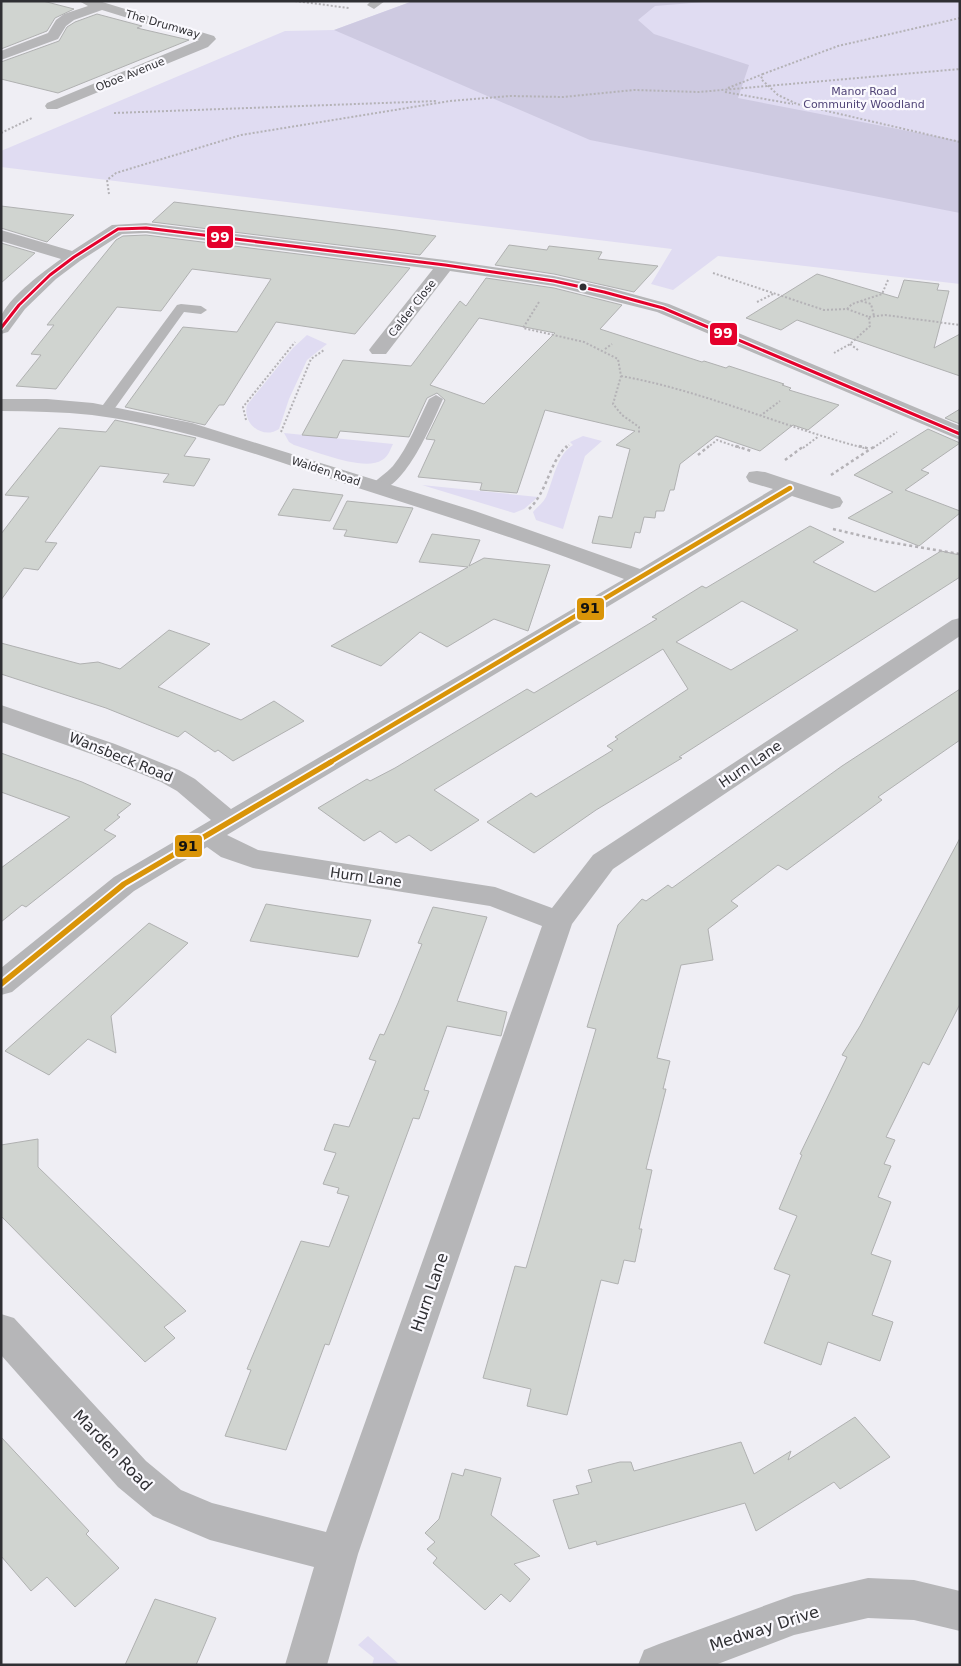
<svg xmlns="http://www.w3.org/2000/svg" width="961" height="1666" viewBox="0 0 961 1666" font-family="'DejaVu Sans',sans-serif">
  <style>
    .green { fill: #e0dcf2 }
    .forest { fill: #cecae1 }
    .building { fill: #d0d4d0; stroke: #b0b1b1; fill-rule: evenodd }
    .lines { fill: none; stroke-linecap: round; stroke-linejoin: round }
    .path-far1 { stroke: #b4b2b6; stroke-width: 2; stroke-dasharray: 2 2; stroke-linecap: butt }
    .path { stroke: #b4b2b6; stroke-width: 2.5; stroke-dasharray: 3 3; stroke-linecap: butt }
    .service { fill: #b6b6b8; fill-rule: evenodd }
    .minor { fill: #b6b6b8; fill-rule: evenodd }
    .bus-1-casing { stroke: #faf9fe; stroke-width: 5.5 }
    .bus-2-far1-casing { stroke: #faf9fe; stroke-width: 8 }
    .bus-2-casing { stroke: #faf9fe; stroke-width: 9 }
    .bus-1 { stroke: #e4002b; stroke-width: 3 }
    .bus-2-far1 { stroke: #d99408; stroke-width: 4.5 }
    .bus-2 { stroke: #d99408; stroke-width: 5.5 }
    .bus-dot { fill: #2f2f33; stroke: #faf9fe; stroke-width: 2 }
    .labels { text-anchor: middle; stroke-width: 4.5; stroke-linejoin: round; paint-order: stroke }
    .far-street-label { font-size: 11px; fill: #2f2f33; stroke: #faf9fe }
    .far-park-label { font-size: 11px; fill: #504477; stroke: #faf9fe }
    .street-label { font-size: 14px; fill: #2f2f33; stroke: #faf9fe }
    .near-street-label { font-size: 16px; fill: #2f2f33; stroke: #faf9fe }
    .line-badge { stroke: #faf9fe; stroke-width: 2 }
    .badge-label { font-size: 14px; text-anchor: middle; font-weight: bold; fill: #fff }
    .pale-badge-label { font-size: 14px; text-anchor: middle; font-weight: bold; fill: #111 }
  </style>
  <rect width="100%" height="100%" fill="#efeef4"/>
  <path class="green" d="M413,1H960V284L718,256L673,290L651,284L672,249L1,167V151L285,31L334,30Z
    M307,335L327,344L307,360L289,399L279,429C263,440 242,424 247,405L293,348Z
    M284,433L393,444C390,450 388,457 382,460C364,472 315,451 294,445L289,442Z
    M583,436L602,441L585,456L563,529L536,520L533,512C537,507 543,503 546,497C553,481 557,454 573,445L570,442Z
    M422,485L538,497L524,509L514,513Z
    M368,1636L400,1665H372L374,1658L358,1645Z"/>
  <path class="forest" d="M413,1H716L655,6L638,20L654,34L749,65L738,98L960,141V213L590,140L334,30Z"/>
  <path class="building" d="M1,1H43L74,9L55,18L47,31L1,49Z
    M97,14L142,26L137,28L189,40L58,93L1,79V62L59,41L67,27L75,22Z
    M174,202L396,230L436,236L420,255L152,222Z
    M1,206L74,215L47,242L1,228Z
    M146,235L410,268L355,334L276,322L224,405H219L205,425L125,407L183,327L237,332L271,279L192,269L161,311L117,307L56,389L16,386L41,355L31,354L54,325H47L116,240L123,236Z
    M1,243L35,253L1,283Z
    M509,245L547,250L549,246L602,252L598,259L658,266L634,292L554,274L495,265Z
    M817,274L898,298L904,280L939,284L937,290L949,291L934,348L960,334V376L797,320L781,330L746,318Z
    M486,278L554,288L622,305L600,329L702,362L704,361L726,368L729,366L784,384L782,385L791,388L789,390L839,405L808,430L793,425L760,451L716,436L680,464L674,490H670L664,511H656L655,518L644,517L640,533L635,532L631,548L592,543L599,516L612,518L630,449L616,445L635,431L545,410L517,493L480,490L482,483L418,477L435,440L426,439L445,400L437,393L427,398L409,437L340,431L337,438L302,435L343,360L411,366L460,301L466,306ZM479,318L555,333L484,404L430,385Z
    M960,409V424L945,418Z
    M115,420L196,438L184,456L210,459L194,486L163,482L169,474L100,466L45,542L57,543L38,570L24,568L1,600V534L29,497L5,495L59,428L106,432Z
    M928,429L960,443L921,470L929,473L905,490L960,511V513L919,546L848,518L893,492L854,475Z
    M293,489L343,495L330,521L278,515Z
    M347,501L413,508L397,543L344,536L347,530L333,529Z
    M810,526L844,542L813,562L875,592L941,551L960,555V577L679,757L682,758L596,810L534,853L487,822L531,793L536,797L613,750L607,746L618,739L615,737L688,689L663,649L434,790L479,820L431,851L409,835L396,843L380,831L364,841L318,808L367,779L370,781L395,768L527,689L534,693L657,619L652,617L702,586L706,588ZM742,601L798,630L731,670L676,642Z
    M432,534L480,540L469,566L484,558L550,565L528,631L494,619L447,647L420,632L381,666L331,646L468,567L419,562Z
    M169,630L210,644L158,687L241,720L274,701L304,721L233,761L218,750L215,752L185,731L178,737L106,708L1,674V643L80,664L98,662L120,669Z
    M960,689V740L878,797L882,800L787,870L778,865L731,901L738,906L708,929L713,960L681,965L657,1058L670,1061L663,1089H666L646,1169L652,1170L639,1229H642L635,1262L624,1260L618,1284L601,1280L567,1415L527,1406L531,1389L483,1378L515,1266L526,1268L596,1029L587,1027L618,925L642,899L646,901L668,885L672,888L842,766Z
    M1,753L82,782L131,804L117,815L120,817L104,830L116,836L26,907L22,905L1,922V868L70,817L1,792Z
    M960,838V1004L929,1065L923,1062L886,1137L895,1140L884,1164L891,1166L878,1197L891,1202L871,1254L891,1261L872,1315L893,1322L880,1361L828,1342L821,1365L764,1343L790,1275L774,1269L797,1216L779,1209L802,1155L800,1154L847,1057L842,1055L860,1026Z
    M266,904L303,910L371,920L358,957L250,941Z
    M433,907L487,917L457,1001L507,1012L501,1036L447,1026L424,1090L429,1091L419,1119L413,1118L329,1345L325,1344L286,1450L225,1436L251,1370L247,1369L301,1241L329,1247L349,1196L337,1193L339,1188L323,1184L336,1153L324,1150L334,1124L349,1127L376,1061L369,1059L380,1034L384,1035L398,1003L422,944L418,943Z
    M149,923L188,943L111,1016L116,1053L88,1039L49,1075L5,1051Z
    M38,1139V1167L186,1311L164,1327L175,1338L145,1362L1,1216V1145Z
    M855,1417L890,1457L840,1489L834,1482L756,1531L745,1503L597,1545L596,1541L569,1549L553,1500L579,1494L576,1486L592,1482L588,1470L620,1462H631L634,1471L741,1442L754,1474L791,1451L788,1460Z
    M1,1437L89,1531L86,1534L119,1568L75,1607L47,1577L31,1591L1,1556Z
    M465,1469L501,1478L491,1515L540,1556L514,1564L530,1579L510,1602L501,1594L485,1610L433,1563L437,1558L427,1549L435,1542L425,1533L439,1519L452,1473L463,1476Z
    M155,1599L216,1618L196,1665H125Z"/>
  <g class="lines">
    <path class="path-far1" d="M295,1L349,8
      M960,18L838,46L763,74L761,79L778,95L797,104L960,142
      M728,88L763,74
      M725,92L793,104
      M114,113L437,101
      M1,133L32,118
      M109,194L107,180L116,173L241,135L450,101L510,96L563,97L634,90L699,92L960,69
      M713,273L824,310L847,309L869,317L870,326L850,344L834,353
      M861,301L871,304L874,316
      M539,302L523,328L584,342L618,359L621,376L613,404L622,415L639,427V434
      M757,302L773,294
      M847,309L852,304L882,294L888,280
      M869,317L885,315L960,325
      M850,344L858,350
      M605,349L612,344
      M621,376C704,391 783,427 864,448
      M760,416L780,401
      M246,420L243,407L295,342
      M281,432L311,359L324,350
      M566,448L569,445
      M707,448L717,440L740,448
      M803,448L819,436
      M873,448L897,432"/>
    <path class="path" d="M736,446L751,451
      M859,446L870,449
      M698,455L709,446
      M785,460L804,446
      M831,475L875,446
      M529,509C548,491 549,462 567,446
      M833,529L888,542L960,554"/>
    <path class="service" d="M181,304L201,306L207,310L201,314L184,312L110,415H100L98,412L100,409L177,305Z
      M436,395L443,399C433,421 402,498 372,490L370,487C376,479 386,474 393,466C409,446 418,421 429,399Z"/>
    <path class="minor" d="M79,1H99L214,36L216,39L208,47L57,109H47L45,106L47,103L199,40L102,10L74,20L66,26L58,39L1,60V51L48,33L56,20L64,14L88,6Z
      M371,1H385L374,9L367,5Z
      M146,223L445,260L554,276L610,288L669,304L960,426V440L657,312L554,286L450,271L386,354H372L369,350L372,346L433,269L146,233L122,234L80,261L56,279L25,309L8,332L1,334C1,328 0,319 2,314C13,294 43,272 61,259L1,241V230L72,251L112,225Z
      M1,399H47L93,403L192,423L475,511L640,569L773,489L749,482L746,477L749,472L757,471L765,472L840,497L843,502L840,507L832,509L792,496L227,835L258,850L495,887L552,908L593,855L952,620L960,618V636L613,869L572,924L358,1554L327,1665H285L314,1567L210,1540L153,1516L118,1487L1,1355V1314L14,1318L146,1461L181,1490L212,1503L326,1532L542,926L490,906L253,868L221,857L207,847L134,891L12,992L1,995V968L114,877L211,820L177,791L161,782L97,756L1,722V705L115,744L179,770L195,779L231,809L624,579C536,544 445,516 355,487C269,459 182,426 92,415C62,412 32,411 1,411Z
      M868,1578L914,1580L960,1591V1631L914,1620L868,1618L794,1635L715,1665H638L644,1650L659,1644L794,1595Z"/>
    <g class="bus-1-casing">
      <path id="bus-1" d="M1,328L19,305L50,275L74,257L118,229L146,228L445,265L554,281L604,292L663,308L960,434"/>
    </g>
    <g class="bus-2-far1-casing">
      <path id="bus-2-far1" d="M329,763L790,488"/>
    </g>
    <g class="bus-2-casing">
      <path id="bus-2" d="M1,984L124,884L331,762"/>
    </g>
    <use href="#bus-1" class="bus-1"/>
    <use href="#bus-2-far1" class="bus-2-far1"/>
    <use href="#bus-2" class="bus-2"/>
  </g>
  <circle class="bus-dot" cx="583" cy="287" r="4.5"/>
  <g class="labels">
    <g class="far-street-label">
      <text transform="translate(163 24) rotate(16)" y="4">The Drumway</text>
      <text transform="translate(130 74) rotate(-22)" y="4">Oboe Avenue</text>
      <text transform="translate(412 308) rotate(-52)" y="4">Calder Close</text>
      <text transform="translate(326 471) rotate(18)" y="4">Walden Road</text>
    </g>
    <g class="far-park-label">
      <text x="864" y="95">Manor Road<tspan x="864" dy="13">Community Woodland</tspan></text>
    </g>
    <g class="street-label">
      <text transform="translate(121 757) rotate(22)" y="5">Wansbeck Road</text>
      <text transform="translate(750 764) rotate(-34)" y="5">Hurn Lane</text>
      <text transform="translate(366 877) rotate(8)" y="5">Hurn Lane</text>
    </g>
    <g class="near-street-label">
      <text transform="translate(429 1292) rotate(-71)" y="6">Hurn Lane</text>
      <text transform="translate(113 1450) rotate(46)" y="6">Marden Road</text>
      <text transform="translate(764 1628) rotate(-18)" y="6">Medway Drive</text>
    </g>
  </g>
  <g class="line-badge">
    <rect x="206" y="225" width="28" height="24" rx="5" fill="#e4002b"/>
    <rect x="709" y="322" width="29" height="24" rx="5" fill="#e4002b"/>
    <rect x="576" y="597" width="29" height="24" rx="5" fill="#d99408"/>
    <rect x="174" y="834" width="29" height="24" rx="5" fill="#d99408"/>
  </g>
  <g class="badge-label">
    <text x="220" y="242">99</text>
    <text x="723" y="338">99</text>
  </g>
  <g class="pale-badge-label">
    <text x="590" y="613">91</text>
    <text x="188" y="851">91</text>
  </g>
  <rect width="961" height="1666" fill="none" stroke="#2f2f33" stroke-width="5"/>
</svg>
